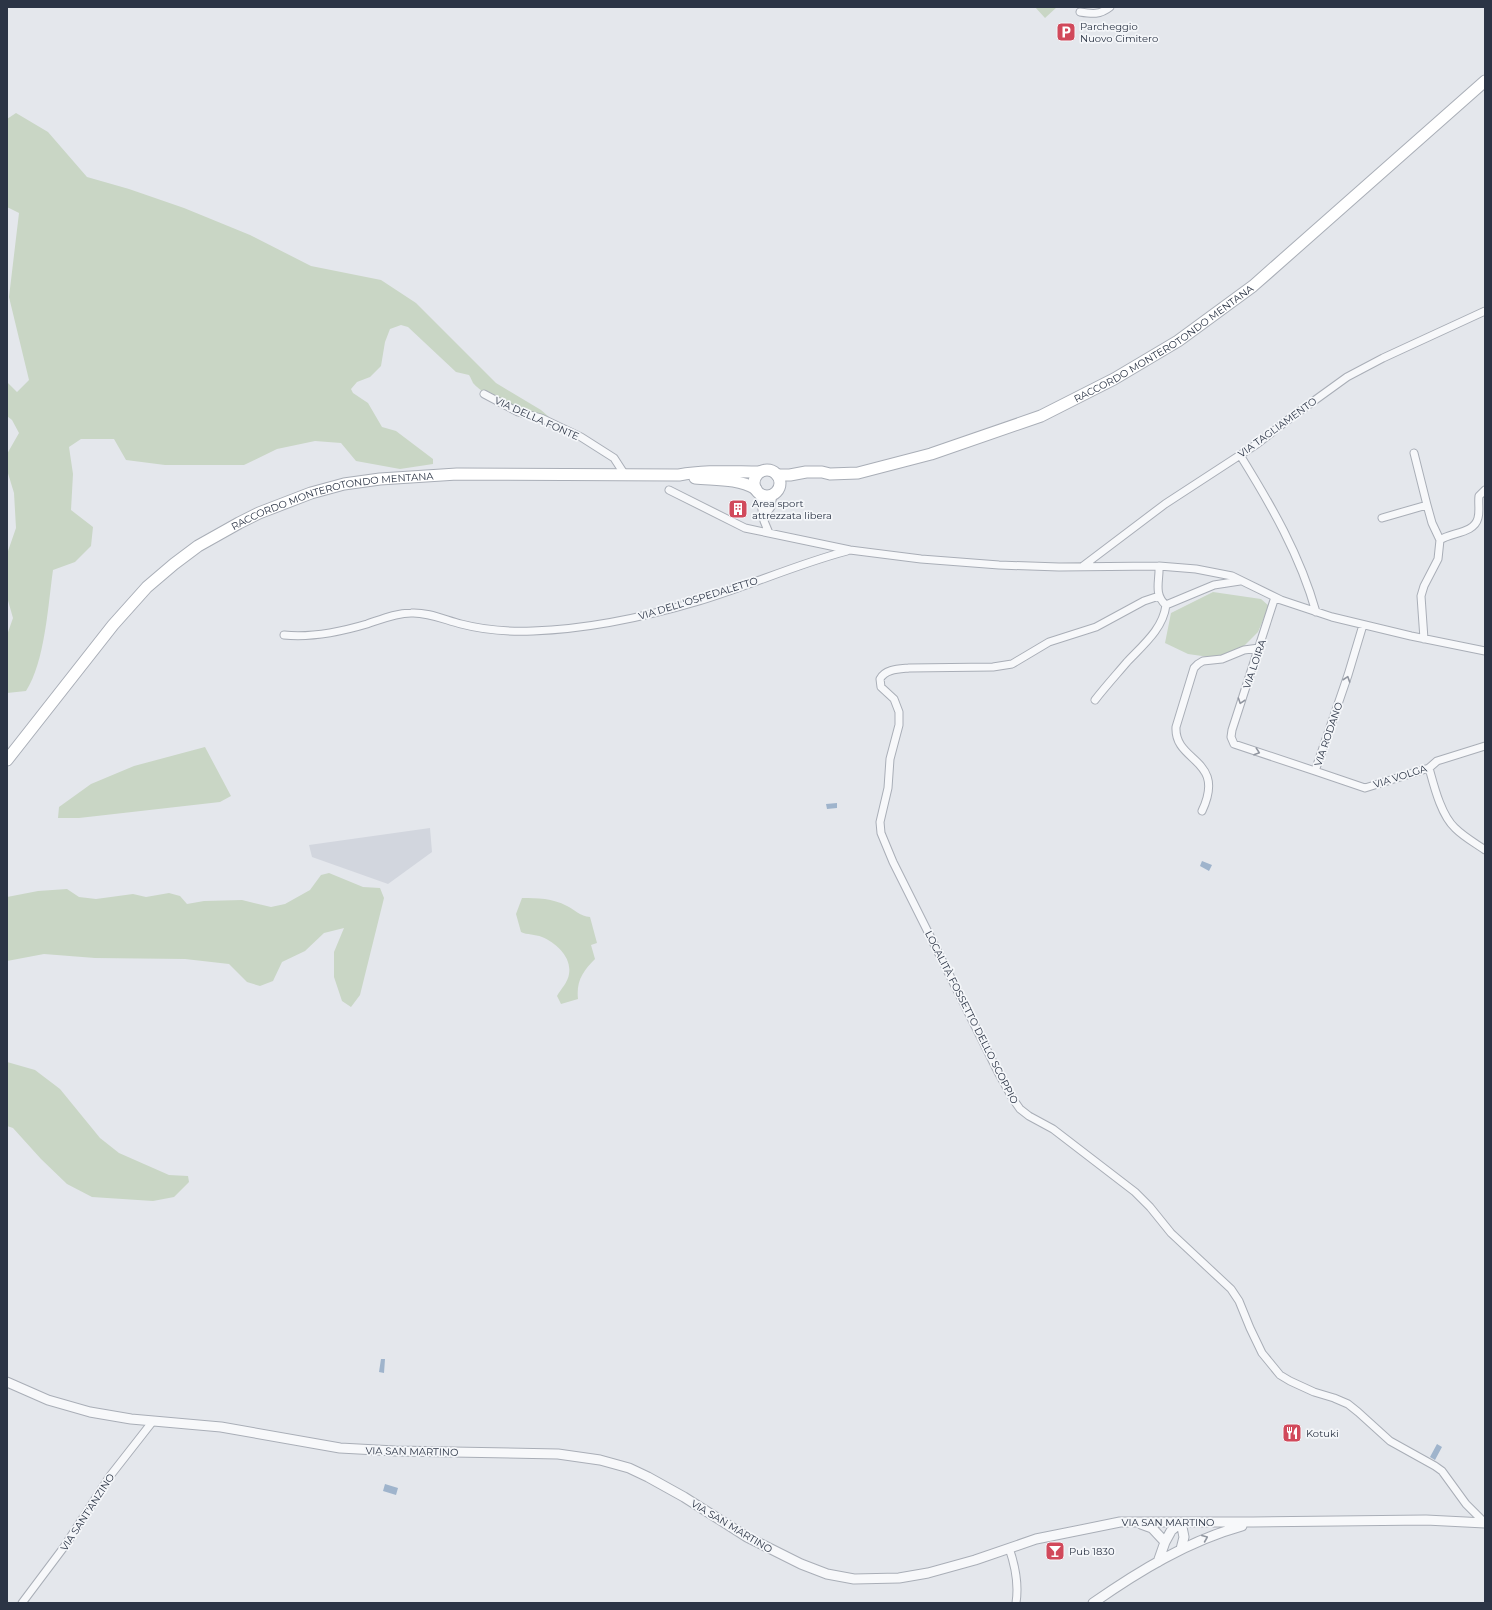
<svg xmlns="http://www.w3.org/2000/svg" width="1492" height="1610" viewBox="0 0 1492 1610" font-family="Montserrat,sans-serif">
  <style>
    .built { fill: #d2d6de }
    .green { fill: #c9d6c5 }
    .water { fill: #9fb4cc }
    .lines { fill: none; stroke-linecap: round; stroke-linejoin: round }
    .minor-casing { stroke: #a9aeb7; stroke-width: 9 }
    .tertiary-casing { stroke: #a9aeb7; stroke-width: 11 }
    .secondary-casing { stroke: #a9aeb7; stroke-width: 13 }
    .minor { stroke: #f7f8fa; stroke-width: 7 }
    .tertiary { stroke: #f7f8fa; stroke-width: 9 }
    .secondary { stroke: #fff; stroke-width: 11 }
    .oneway { stroke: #9196a0 }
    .labels { text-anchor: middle; stroke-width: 3.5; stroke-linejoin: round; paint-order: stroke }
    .poi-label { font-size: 10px; fill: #2b3445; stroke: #f4f6f9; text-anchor: start }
    .street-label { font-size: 10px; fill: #2b3445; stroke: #f4f6f9 }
  </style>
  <rect width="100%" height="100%" fill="#e4e7ec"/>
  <path class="built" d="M430,828L432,852L388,884L312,857L309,845Z"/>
  <path class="green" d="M1035,7H1057L1045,18Z
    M16,113L48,132L87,177L129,189L184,208L250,235L311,266L381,280L416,303L496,383L541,410L549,417C530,412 486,399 473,383C472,381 471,378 469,375L456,372L408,327L401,325L390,329L385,342L381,366L370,377L357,382L351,389L353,393L368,403L382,427L396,431L433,459V464L400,469L356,461L341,443L315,441L277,449L244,465H165L126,460L114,439H81L69,447L73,474L71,510L93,527L91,546L75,562L53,570C48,605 45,662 26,691L7,693V635L13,618L7,597V554L16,528L14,493L7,470V454L19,433L12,420L7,416V382L17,392L29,380L9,297L19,213L7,207V119Z
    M1213,592L1261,599L1269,606L1258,632L1242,648L1216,658L1188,654L1165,643L1171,613Z
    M205,747L231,796L220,802L79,818H58L59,807L91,784L134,766Z
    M329,873L363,887L380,888L384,898L360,995L351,1007L342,1001L334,977V952L344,928L324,933L305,951L282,962L273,981L260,986L247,982L229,964L185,959L95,958L44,954L7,961V897L38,891L67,889L79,897L96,899L133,894L146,897L169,893L180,896L187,904L204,901L242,900L271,907L285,904L310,890L321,875Z
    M522,898C538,898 552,898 567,906C575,910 580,916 590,917L597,943L591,945L595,959C583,971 576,981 578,999L561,1004L557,996C561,989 568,982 569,974C572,957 556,943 542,937C535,934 527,935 521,932L516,914Z
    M7,1062L35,1070L60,1089L100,1138L119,1153L169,1175L188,1176L189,1182L174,1197L153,1201L92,1197L67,1184L41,1159L13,1128L7,1126Z"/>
  <path class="water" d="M837,803V808L827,809L826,804Z
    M1202,861L1212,865L1209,871L1200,866Z
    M381,1359H385L384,1373L379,1372Z
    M1308,1430L1318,1434L1315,1438L1307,1437L1306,1431Z
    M1437,1444L1442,1447L1435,1460L1430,1457Z
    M385,1484L398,1488L396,1495L383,1491Z"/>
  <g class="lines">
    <g class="minor-casing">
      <path id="minor" d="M1080,12C1092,14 1100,15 1110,7
        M484,394L518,412L541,418L581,437L614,458L625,475
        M1414,453L1427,505
        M1240,455C1271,505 1300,555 1316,612
        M669,490L745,528L850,550L921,559L999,565L1059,567L1159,566L1196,569L1232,576L1281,600L1332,617L1411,636L1485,651
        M759,493L764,521L769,533
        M763,518L771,507L773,494
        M1382,518L1427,505L1432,523L1440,540
        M1083,566L1165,504L1257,444L1293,416L1347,377L1383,358L1485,311
        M1159,566C1160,580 1153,594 1166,605
        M1159,596L1144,601L1096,627L1049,642L1012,664L993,667L909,668C899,669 885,669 880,679L881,687L894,699L899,712V725L890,759L888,788L880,822L881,833L893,862L998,1072L1013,1099L1020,1109L1029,1116L1053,1129L1135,1192L1150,1207L1171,1233L1231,1289L1239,1301L1250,1328L1262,1353L1280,1375L1290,1381L1314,1392L1334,1398L1348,1404L1358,1412L1390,1441L1435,1466L1442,1471L1466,1504L1485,1523
        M1275,597L1232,730L1231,737L1234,744L1315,771L1348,675L1363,625
        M1166,605L1214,585L1240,581
        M284,635C312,638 340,632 367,624C382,619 396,613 411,613C428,612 445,620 461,624C484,630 509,632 533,631C589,629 645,617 699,601C749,586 797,564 847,551
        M1424,639L1421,596L1424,586L1438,559L1440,540C1451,532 1474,534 1478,518C1480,511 1478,503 1479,496L1485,490
        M1095,700C1105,687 1116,675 1127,662C1143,645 1163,629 1166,605
        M1429,768C1434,786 1441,815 1455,828C1464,837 1475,843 1485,850
        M1315,771L1365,788L1429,768L1437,761L1485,746
        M1202,811C1227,758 1174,763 1176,727L1194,668L1198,664L1203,661L1222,659L1244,650L1259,648
        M1009,1548C1015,1565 1019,1584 1016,1603
        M22,1603L64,1547L110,1476L153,1421"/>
    </g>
    <g class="tertiary-casing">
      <path id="tertiary" d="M7,1382L48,1400L90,1412L131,1419L221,1427L340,1448L395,1451L558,1454L600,1460L629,1468L648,1477L684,1497L747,1537L801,1564L827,1574L854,1579L899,1578L928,1573L975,1560L1036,1539L1120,1522H1253L1426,1520L1485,1523
        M1141,1524L1152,1528L1165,1542L1158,1562
        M1165,1542L1171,1531L1181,1522L1184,1537L1181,1549
        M1093,1603C1139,1571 1188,1541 1242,1526"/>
    </g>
    <g class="secondary-casing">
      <g id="secondary">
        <circle cx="767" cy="483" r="13"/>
        <path id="s1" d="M777,475H790L806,472H822L830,474L858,473L931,454L1041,416L1114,379L1178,341L1253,286L1485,81"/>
        <path d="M695,478C716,480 737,478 756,489"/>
        <path id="s2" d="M7,760L113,625L147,587L174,564L198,546L239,523L259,513L311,493L344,484L380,479L457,474L679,475C705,470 732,472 759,472"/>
      </g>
    </g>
    <use href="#minor" class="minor"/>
    <use href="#tertiary" class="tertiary"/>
    <use href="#secondary" class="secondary"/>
  </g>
  <defs><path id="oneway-chevron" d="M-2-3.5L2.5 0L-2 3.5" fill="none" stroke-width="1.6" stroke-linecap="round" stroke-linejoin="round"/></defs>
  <g class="oneway">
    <use href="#oneway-chevron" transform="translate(1347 679) rotate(-71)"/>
    <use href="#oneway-chevron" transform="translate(1241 701) rotate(109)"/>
    <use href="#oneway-chevron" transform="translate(1257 752) rotate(19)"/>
    <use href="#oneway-chevron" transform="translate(1205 1538) rotate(-23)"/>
  </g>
  <defs>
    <g id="parking-square" transform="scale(1)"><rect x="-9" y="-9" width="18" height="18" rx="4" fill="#d1495b" stroke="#f4f6f9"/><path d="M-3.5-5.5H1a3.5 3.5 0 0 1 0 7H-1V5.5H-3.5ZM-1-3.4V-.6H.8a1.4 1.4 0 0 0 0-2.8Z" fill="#fff"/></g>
    <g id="building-square" transform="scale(1)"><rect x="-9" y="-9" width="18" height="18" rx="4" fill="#d1495b" stroke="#f4f6f9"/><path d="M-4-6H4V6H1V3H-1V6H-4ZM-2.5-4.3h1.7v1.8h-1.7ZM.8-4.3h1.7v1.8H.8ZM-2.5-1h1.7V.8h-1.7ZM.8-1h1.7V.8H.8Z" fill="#fff"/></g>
    <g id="restaurant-square" transform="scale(1)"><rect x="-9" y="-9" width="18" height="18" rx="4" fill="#d1495b" stroke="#f4f6f9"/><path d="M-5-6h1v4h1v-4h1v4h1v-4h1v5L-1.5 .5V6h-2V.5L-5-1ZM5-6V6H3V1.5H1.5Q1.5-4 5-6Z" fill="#fff"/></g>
    <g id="bar-square" transform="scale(1)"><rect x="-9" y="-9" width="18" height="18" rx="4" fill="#d1495b" stroke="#f4f6f9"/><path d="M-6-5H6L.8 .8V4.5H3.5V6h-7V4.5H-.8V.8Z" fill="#fff"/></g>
  </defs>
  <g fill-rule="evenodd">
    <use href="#parking-square" x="1066" y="32"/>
    <use href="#building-square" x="738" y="509"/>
    <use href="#restaurant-square" x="1292" y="1433"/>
    <use href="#bar-square" x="1055" y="1551"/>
  </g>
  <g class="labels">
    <g class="poi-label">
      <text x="1080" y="30">Parcheggio<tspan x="1080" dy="12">Nuovo Cimitero</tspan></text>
      <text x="752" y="507">Area sport<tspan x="752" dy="12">attrezzata libera</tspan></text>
      <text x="1306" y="1437">Kotuki</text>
      <text x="1069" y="1555">Pub 1830</text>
    </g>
    <g class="street-label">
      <text dy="4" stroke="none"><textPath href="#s1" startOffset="416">RACCORDO MONTEROTONDO MENTANA</textPath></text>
      <text transform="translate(537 418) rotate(24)" y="4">VIA DELLA FONTE</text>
      <text transform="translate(1277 427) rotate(-36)" y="4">VIA TAGLIAMENTO</text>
      <text dy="4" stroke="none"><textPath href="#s2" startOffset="432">RACCORDO MONTEROTONDO MENTANA</textPath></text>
      <text transform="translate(698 598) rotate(-17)" y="4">VIA DELL'OSPEDALETTO</text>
      <text transform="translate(1254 664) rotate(-71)" y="4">VIA LOIRA</text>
      <text transform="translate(1328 734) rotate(-71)" y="4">VIA RODANO</text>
      <text transform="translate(1400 776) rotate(-18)" y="4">VIA VOLGA</text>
      <text transform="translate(972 1017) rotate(63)" y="4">LOCALITÀ FOSSETTO DELLO SCOPPIO</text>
      <text transform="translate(412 1451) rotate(1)" y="4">VIA SAN MARTINO</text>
      <text transform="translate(87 1512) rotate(-57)" y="4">VIA SANT'ANZINO</text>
      <text x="1168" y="1526">VIA SAN MARTINO</text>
      <text transform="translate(732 1526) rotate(31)" y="4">VIA SAN MARTINO</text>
    </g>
  </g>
  <rect width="1492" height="1610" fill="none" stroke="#2b3445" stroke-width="16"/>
</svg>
